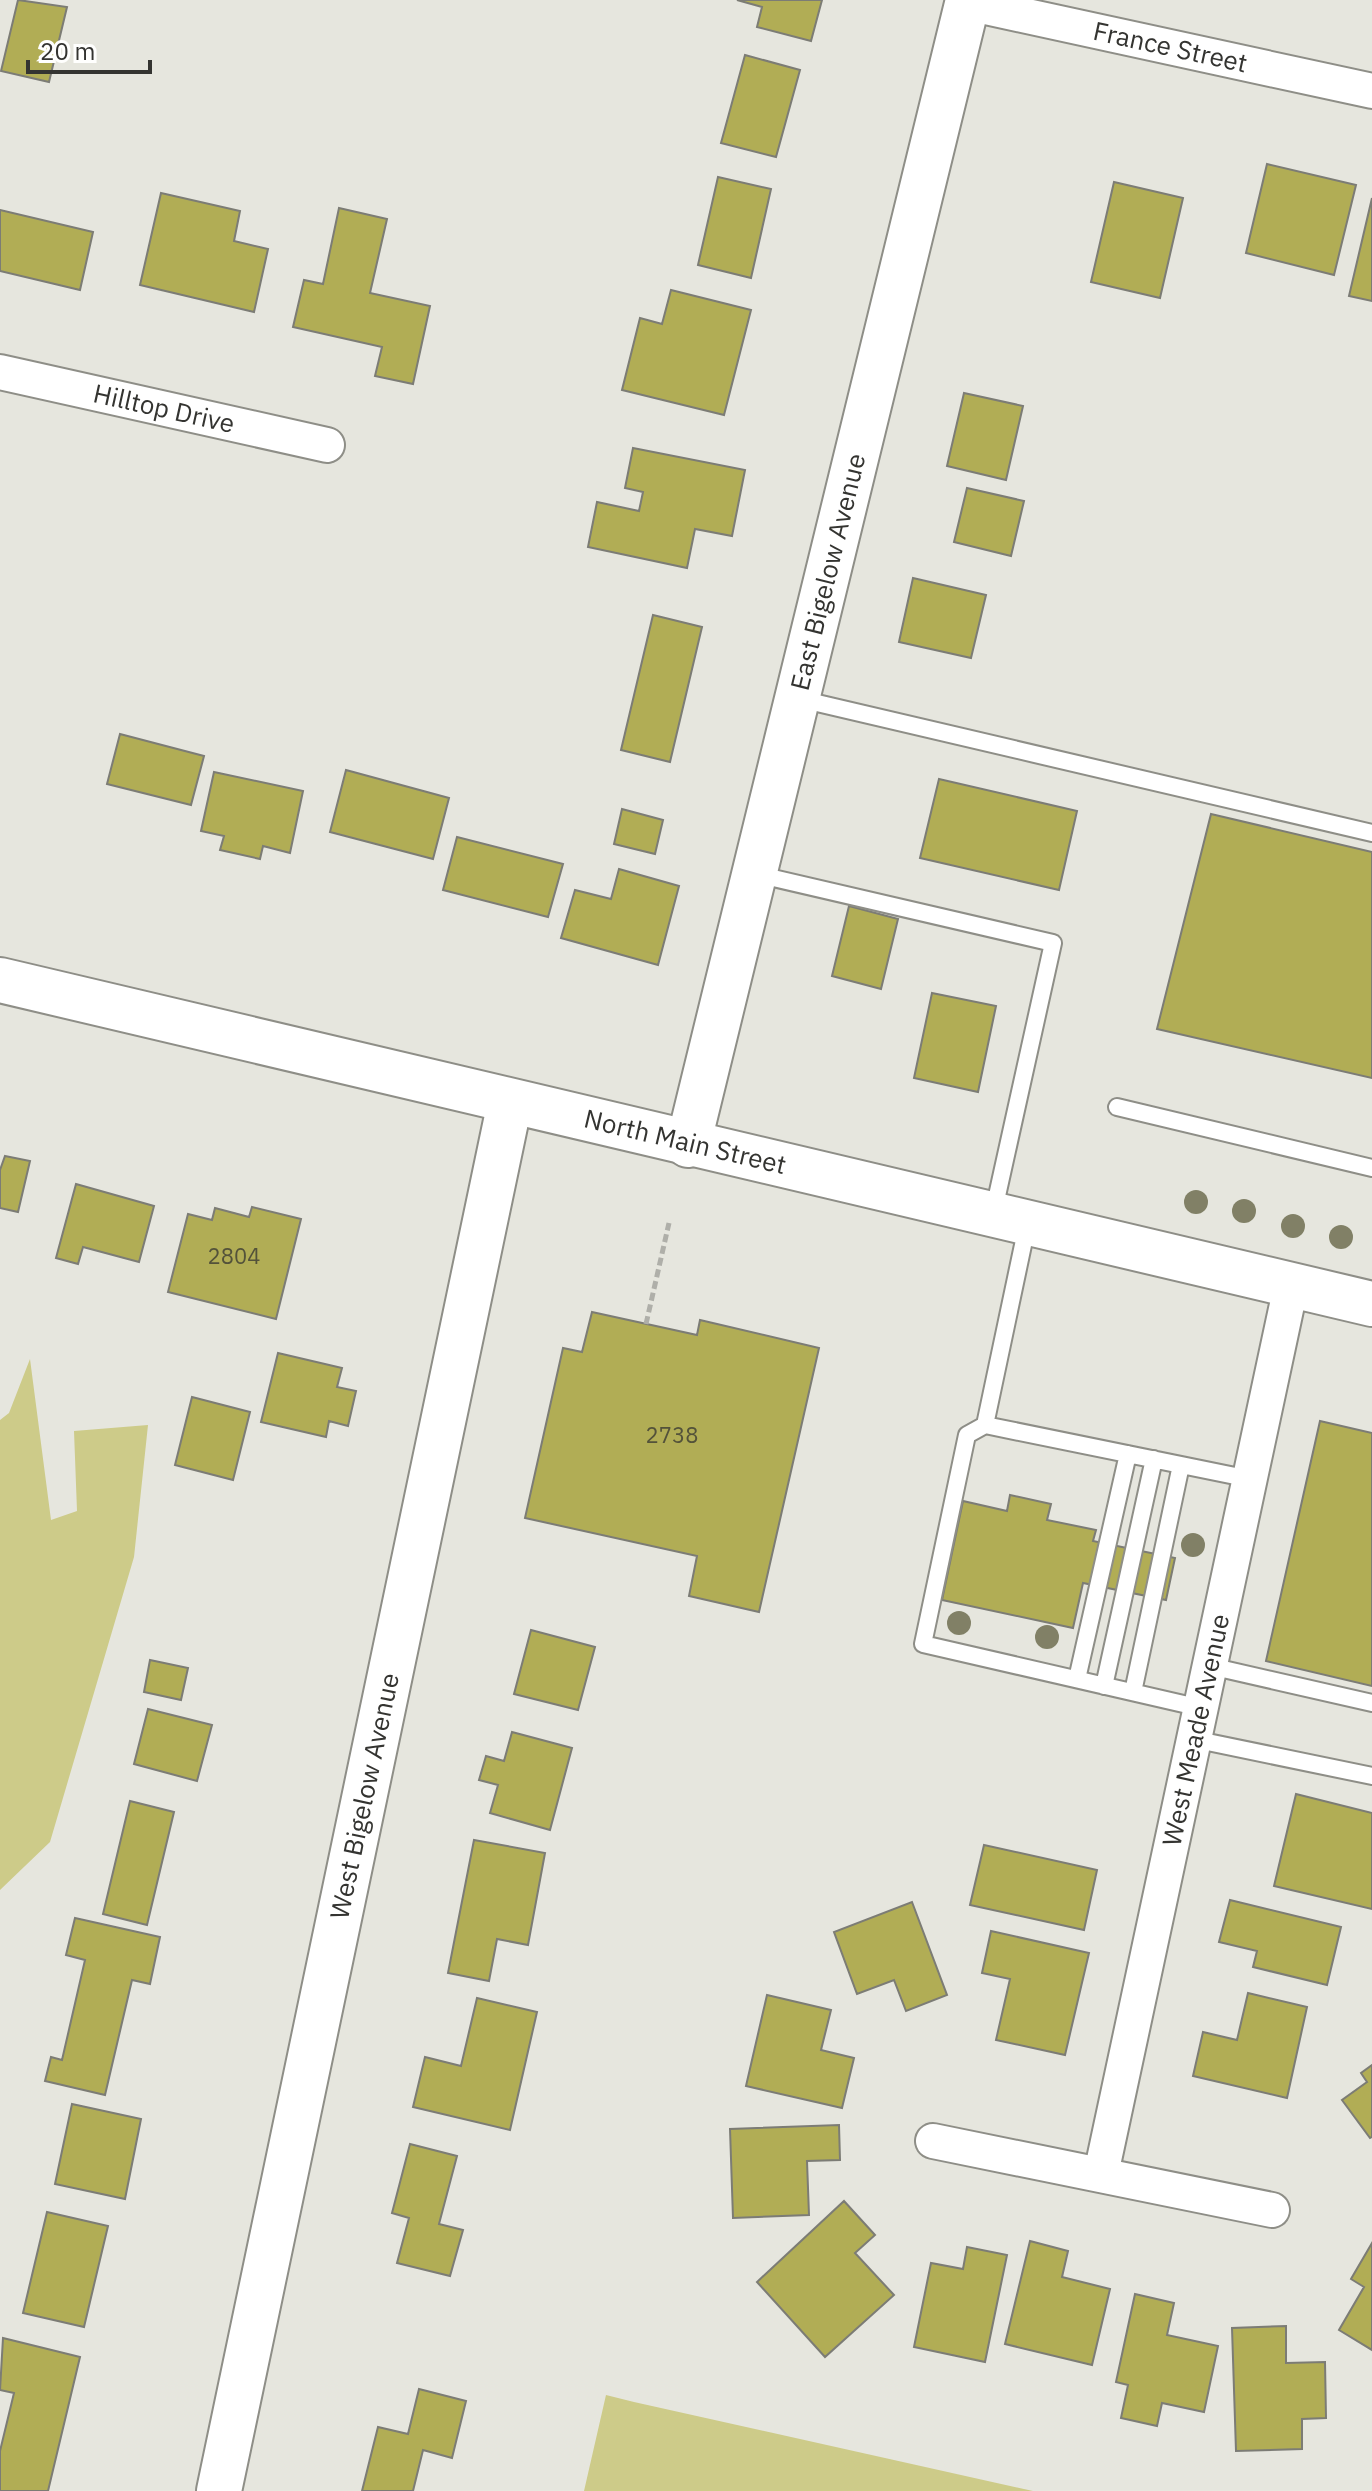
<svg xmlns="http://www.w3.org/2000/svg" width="1372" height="2491" viewBox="0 0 1372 2491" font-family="'IBM Plex Sans',sans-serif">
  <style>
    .green { fill: #cdcb89 }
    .building { fill: #b1ad55; stroke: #7c7c75; stroke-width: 2 }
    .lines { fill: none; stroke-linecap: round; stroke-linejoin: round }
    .service-casing { stroke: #8e8e87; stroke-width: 20 }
    .minor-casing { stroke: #8e8e87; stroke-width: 38 }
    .secondary-casing { stroke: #8e8e87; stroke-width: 48 }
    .primary-casing { stroke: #8e8e87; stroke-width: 48 }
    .path { stroke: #afafa9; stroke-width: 5; stroke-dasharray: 8 4; stroke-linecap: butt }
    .service { stroke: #fff; stroke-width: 16 }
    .minor { stroke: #fff; stroke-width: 34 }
    .secondary { stroke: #fff; stroke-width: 44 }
    .primary { stroke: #fff; stroke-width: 44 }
    .tree { fill: #818066 }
    .labels { text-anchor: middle; stroke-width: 6; stroke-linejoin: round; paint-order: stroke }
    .number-label { font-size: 22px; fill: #53523a }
    .street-label { font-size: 26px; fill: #343431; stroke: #fffffe }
  </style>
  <rect width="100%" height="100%" fill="#e6e6de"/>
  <path class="green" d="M30,1359L51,1520L77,1511L74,1431L148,1425L134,1557L50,1842L0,1890V1420L9,1413Z
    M606,2395L634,2402L1033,2491H584Z"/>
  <path class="building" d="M18,0L67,7L49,82L1,71Z
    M737,0H822L811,41L757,27L762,7Z
    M745,55L800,70L776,157L721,143Z
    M1267,164L1356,185L1334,275L1246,253Z
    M718,177L771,189L751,278L698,265Z
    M1114,182L1183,198L1160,298L1091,282Z
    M161,193L240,211L234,241L268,249L254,312L140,285Z
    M1372,198V301L1349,296Z
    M339,208L387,219L370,293L430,306L413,384L375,376L382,347L293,327L304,280L323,284Z
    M0,210L93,232L80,290L0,271Z
    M671,290L751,310L724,415L622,390L640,318L662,324Z
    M964,393L1023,406L1006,480L947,466Z
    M633,448L745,470L732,536L695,529L687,568L588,547L597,502L639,511L643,492L625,488Z
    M967,488L1024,501L1011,556L954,542Z
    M913,578L986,595L971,658L899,642Z
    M653,615L702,627L670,762L621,750Z
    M120,734L204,756L191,805L107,784Z
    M346,770L449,798L433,859L330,832Z
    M214,772L303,791L290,853L263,846L260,859L220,850L224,836L201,831Z
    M939,779L1077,811L1059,890L920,858Z
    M622,809L663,820L655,854L614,844Z
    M1211,814L1372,852V1078L1157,1029Z
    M457,837L563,864L548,917L443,890Z
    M619,869L679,886L658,965L561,938L575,890L611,899Z
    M849,906L898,919L881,989L832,976Z
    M932,993L996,1006L978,1092L914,1078Z
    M5,1156L30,1161L18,1212L0,1208V1170Z
    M76,1184L154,1206L139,1262L83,1247L78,1264L56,1258Z
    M252,1207L301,1219L276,1319L168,1292L188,1214L212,1220L215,1208L249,1217Z
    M592,1312L697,1335L700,1320L819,1348L759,1612L689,1596L697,1556L525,1518L563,1348L582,1352Z
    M278,1353L342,1368L337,1387L356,1391L348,1426L329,1421L326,1437L261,1422Z
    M192,1397L250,1412L233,1480L175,1465Z
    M1320,1421L1372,1433V1686L1266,1661Z
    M1010,1495L1051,1504L1047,1520L1096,1530L1093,1541L1175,1558L1166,1600L1083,1583L1073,1628L942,1600L963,1501L1007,1511Z
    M531,1630L595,1647L578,1710L514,1694Z
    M150,1660L188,1668L181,1700L144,1692Z
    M148,1709L212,1725L197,1781L134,1764Z
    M512,1732L572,1748L550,1830L490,1813L498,1785L479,1780L486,1756L504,1761Z
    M1296,1794L1372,1813V1909L1274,1886Z
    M130,1801L174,1812L147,1925L103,1914Z
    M474,1840L545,1853L528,1945L497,1939L489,1981L448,1973Z
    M984,1845L1097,1870L1084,1930L970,1905Z
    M1230,1900L1341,1927L1327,1985L1253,1967L1257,1951L1219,1942Z
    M912,1902L947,1995L906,2011L894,1980L857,1994L834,1932Z
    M75,1918L160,1937L150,1984L132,1980L105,2095L45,2081L51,2057L62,2060L85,1960L66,1955Z
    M991,1931L1089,1953L1065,2055L996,2040L1010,1979L982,1973Z
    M1248,1993L1307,2007L1287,2098L1193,2076L1203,2032L1237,2040Z
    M767,1995L831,2010L821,2050L854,2058L842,2108L746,2086Z
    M477,1998L537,2012L510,2130L413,2107L425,2057L461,2066Z
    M1372,2065V2137L1370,2138L1342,2100L1367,2082L1361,2073Z
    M72,2104L141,2119L125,2199L55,2184Z
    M839,2125L840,2160L807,2161L809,2215L733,2218L730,2129Z
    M410,2144L457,2156L439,2224L463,2230L450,2276L397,2263L409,2218L392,2213Z
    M844,2201L875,2235L855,2253L894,2295L825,2357L757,2282Z
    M47,2212L108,2226L84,2327L23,2313Z
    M1030,2241L1068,2251L1062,2277L1110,2289L1092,2365L1005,2344Z
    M1372,2243V2350L1339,2330L1364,2287L1351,2279Z
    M967,2247L1007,2255L985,2362L914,2347L931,2263L963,2269Z
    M1135,2294L1174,2303L1167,2335L1218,2346L1204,2412L1162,2403L1157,2426L1121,2418L1128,2385L1116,2382Z
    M1286,2326V2363L1325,2362L1326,2418L1302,2419V2449L1236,2451L1232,2328Z
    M3,2338L80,2357L48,2491H0V2451L14,2393L0,2390Z
    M419,2389L466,2401L452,2458L423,2450L413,2491H362L378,2427L408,2434Z"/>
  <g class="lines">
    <g class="service-casing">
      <path id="service" d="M800,699L1372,833
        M756,874L1053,943L993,1214
        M1117,1107L1372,1168
        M1027,1226L985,1425L967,1435L923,1644L1201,1708
        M985,1425L1250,1479
        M1210,1666L1372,1703
        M1077,1679L1128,1454
        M1104,1686L1154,1459
        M1133,1692L1181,1465
        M1193,1739L1372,1776"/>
    </g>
    <g class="minor-casing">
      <g id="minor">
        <path id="s1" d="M967,3L1372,91"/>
        <path id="s2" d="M0,372L327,445"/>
        <path d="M933,2141L1272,2210"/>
        <path id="s3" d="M1101,2174L1291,1286"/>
      </g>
    </g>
    <g class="secondary-casing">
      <g id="secondary">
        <path id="s4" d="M688,1145L968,0"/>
        <path id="s5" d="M219,2491L510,1102"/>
      </g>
    </g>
    <g class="primary-casing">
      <g id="primary">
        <path id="s6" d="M0,980L1372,1304"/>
      </g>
    </g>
    <path class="path" d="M646,1324L669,1223"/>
    <use href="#service" class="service"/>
    <use href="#minor" class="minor"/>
    <use href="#secondary" class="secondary"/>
    <use href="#primary" class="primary"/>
  </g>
  <g class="tree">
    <circle cx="1196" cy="1202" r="12"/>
    <circle cx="1244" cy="1211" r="12"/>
    <circle cx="1293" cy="1226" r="12"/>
    <circle cx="1341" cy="1237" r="12"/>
    <circle cx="1193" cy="1545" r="12"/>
    <circle cx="959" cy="1623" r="12"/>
    <circle cx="1047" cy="1637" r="12"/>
  </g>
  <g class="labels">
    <g class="number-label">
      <text x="234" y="1264">2804</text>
      <text x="672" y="1443">2738</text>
    </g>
    <g class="street-label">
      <text dy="9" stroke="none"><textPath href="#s1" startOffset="208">France Street</textPath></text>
      <text dy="9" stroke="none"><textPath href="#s2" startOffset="168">Hilltop Drive</textPath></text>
      <text dy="9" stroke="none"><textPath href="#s4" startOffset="590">East Bigelow Avenue</textPath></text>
      <text dy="9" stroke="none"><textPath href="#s6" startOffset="704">North Main Street</textPath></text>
      <text dy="9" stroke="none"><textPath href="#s3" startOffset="454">West Meade Avenue</textPath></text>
      <text dy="9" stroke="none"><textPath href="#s5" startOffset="710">West Bigelow Avenue</textPath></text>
    </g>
  </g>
  <path d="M28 60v12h122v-12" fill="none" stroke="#343431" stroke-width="4"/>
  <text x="40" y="60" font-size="24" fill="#343431" stroke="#fffffe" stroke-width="6" paint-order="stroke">20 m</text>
</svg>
